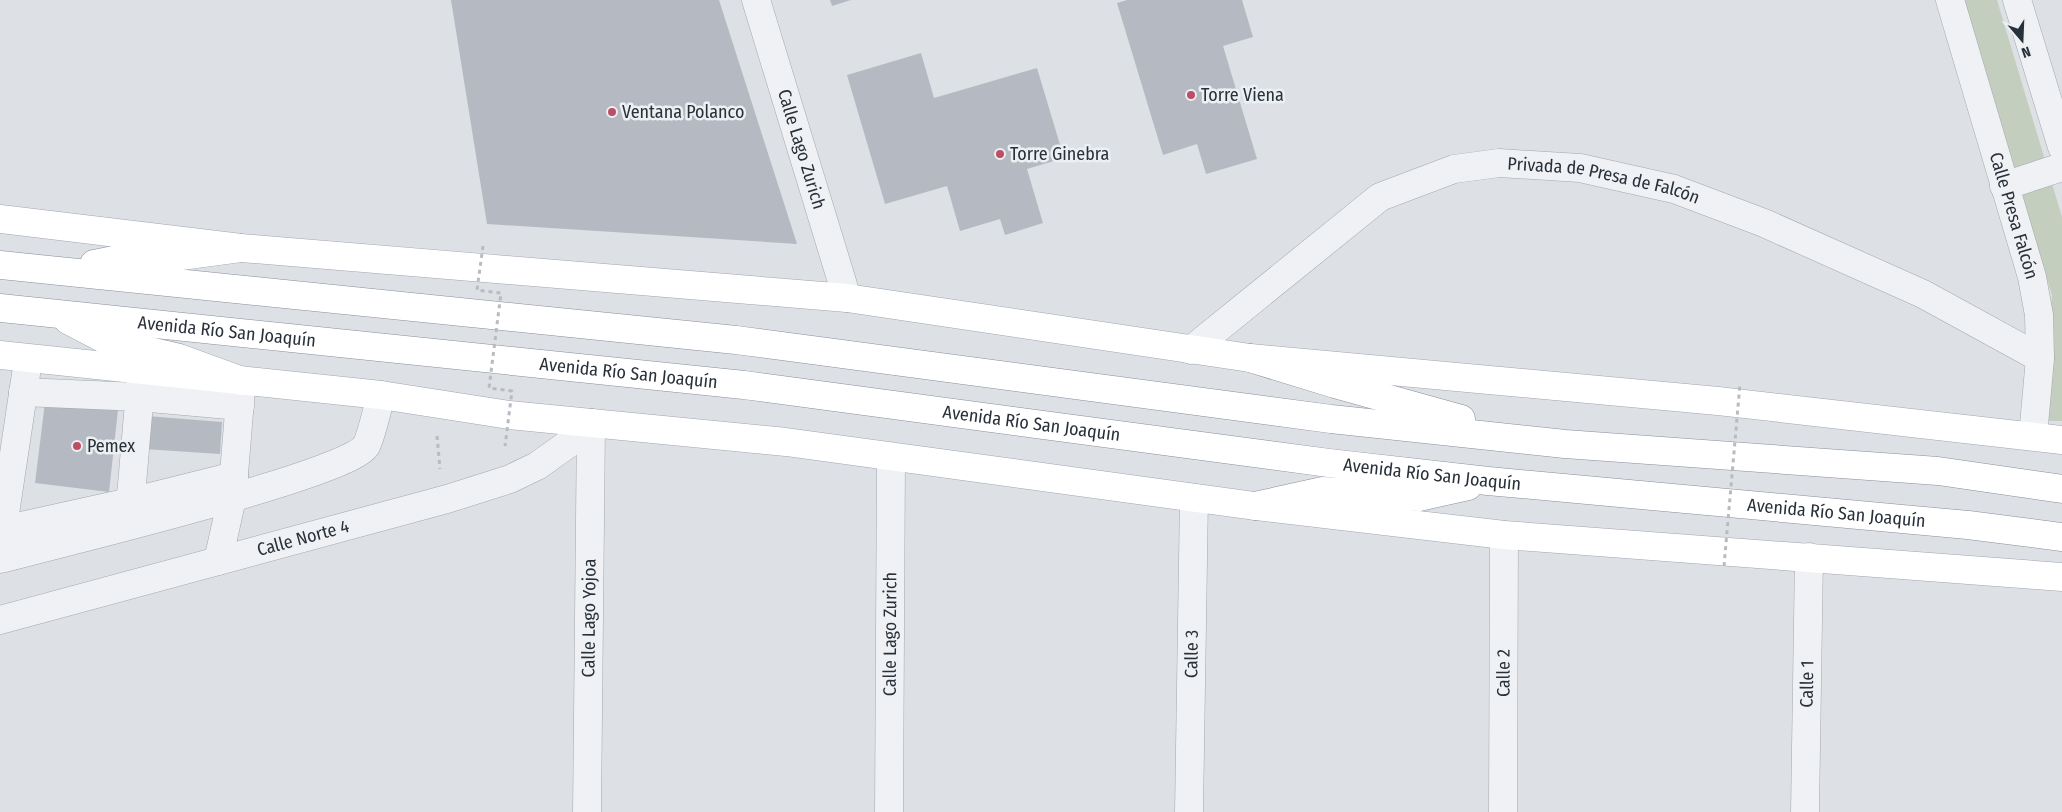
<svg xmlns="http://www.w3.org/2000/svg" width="2062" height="812" viewBox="0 0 2062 812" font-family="'Fira Sans Condensed',sans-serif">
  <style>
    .green { fill: #c4cebf }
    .building { fill: #b5bac2 }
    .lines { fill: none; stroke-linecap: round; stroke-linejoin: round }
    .minor-casing { stroke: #a3a8ae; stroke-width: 29 }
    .major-casing { stroke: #9ea6b0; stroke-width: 29 }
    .highway-casing { stroke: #868f9a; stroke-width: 29 }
    .path { stroke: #b8bbc0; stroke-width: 3; stroke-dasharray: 4 4; stroke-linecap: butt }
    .minor { stroke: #f0f1f4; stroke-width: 28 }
    .major { stroke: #fff; stroke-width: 28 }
    .highway { stroke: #fff; stroke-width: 28 }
    .path-bridge { stroke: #b8bbc0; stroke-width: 3; stroke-dasharray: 4 4; stroke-linecap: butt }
    .poi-dot { fill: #be4e63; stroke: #ecf0f3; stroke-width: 2 }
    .labels { text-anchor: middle; stroke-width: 5; stroke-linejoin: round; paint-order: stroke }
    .poi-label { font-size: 18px; fill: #28303a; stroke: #ecf0f3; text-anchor: start }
    .street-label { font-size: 18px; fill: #28303a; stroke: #ecf0f3 }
  </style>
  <rect width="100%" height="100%" fill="#dde1e5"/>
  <path class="green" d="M1958,0H1997L2062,217V421H2040L2052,295Z"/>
  <path class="building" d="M451,0H719L797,244L487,224Z
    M830,0H851L832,6Z
    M1127,0H1242L1253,37L1223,46L1257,159L1206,174L1197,144L1163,155L1117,3Z
    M921,53L934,98L1037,68L1064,158L1027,169L1043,223L1005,235L1000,219L960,231L947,186L885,204L847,75Z
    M45,402L118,410L109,492L35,483Z
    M147,416L222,422L220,454L144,449Z"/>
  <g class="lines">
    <g class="minor-casing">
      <g id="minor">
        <path id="s1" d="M756,0L847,298"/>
        <path id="s2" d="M1950,0L2032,277L2039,315L2040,358L2033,436"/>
        <path d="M2017,0L2062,147"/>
        <path d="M2004,186L2062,167"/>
        <path id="s3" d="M1191,350L1380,197L1454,169L1499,163L1580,168L1674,189L1764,223L1923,294L2040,358"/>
        <path d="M23,392L139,397L240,406"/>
        <path d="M129,519L141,380"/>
        <path d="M3,530L130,502L234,476"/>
        <path d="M0,547L26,374"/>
        <path d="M0,559C50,546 349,474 366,446C371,437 378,407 381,395"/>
        <path d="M218,561L232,498L241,388"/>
        <path id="s4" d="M0,620L447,499L510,479L537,466L568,444L591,423"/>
        <path id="s5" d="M587,812L591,423"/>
        <path id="s6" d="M889,812L891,457"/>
        <path id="s7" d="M1189,812L1194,498"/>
        <path id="s8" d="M1503,812L1504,535"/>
        <path id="s9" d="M1805,812L1809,557"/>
      </g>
    </g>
    <g class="major-casing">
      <path id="major" d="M0,219L241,248L847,298L1250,358L1718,401L2062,440
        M0,355L381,395L509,415L786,442L1255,506L1504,535L2062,577"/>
    </g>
    <g class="highway-casing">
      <g id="highway">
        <path d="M94,264L119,259L181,256L241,248"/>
        <path d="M0,265L736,340L1331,419L1565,444L1938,471L2062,489"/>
        <path id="s10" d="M0,308L744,385L1329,463L1488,481L1968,525L2062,537"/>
        <path d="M68,320L110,342L179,358L242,381"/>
        <path d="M1250,358L1335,384L1461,419"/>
        <path d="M1255,506L1323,491L1419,497L1468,486"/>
      </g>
    </g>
    <path class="path" d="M437,436L440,469"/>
    <use href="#minor" class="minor"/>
    <use href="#major" class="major"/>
    <use href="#highway" class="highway"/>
    <path class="path-bridge" d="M483,246L477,290L501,293L489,388L512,391L505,446
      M1724,566L1740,384"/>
  </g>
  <g class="poi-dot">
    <circle cx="1191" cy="95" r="5"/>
    <circle cx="612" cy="112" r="5"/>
    <circle cx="1000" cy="154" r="5"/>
    <circle cx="77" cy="446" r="5"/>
  </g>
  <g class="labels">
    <g class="poi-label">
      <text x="1201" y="101">Torre Viena</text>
      <text x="622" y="118">Ventana Polanco</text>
      <text x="1010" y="160">Torre Ginebra</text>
      <text x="87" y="452">Pemex</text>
    </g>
    <g class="street-label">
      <text dy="6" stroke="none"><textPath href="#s1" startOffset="156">Calle Lago Zurich</textPath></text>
      <text dy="6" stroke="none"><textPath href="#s3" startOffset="474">Privada de Presa de Falcón</textPath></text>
      <text dy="6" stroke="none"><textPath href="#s2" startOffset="225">Calle Presa Falcón</textPath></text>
      <text dy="6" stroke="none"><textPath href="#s10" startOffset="228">Avenida Río San Joaquín</textPath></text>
      <text dy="6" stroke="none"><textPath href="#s10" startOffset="632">Avenida Río San Joaquín</textPath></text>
      <text dy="6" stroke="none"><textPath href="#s10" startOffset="1038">Avenida Río San Joaquín</textPath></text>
      <text dy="6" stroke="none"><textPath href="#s10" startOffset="1442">Avenida Río San Joaquín</textPath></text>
      <text dy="6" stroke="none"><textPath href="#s10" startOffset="1848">Avenida Río San Joaquín</textPath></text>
      <text dy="6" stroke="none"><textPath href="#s4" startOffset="314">Calle Norte 4</textPath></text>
      <text dy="6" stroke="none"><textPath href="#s5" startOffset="194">Calle Lago Yojoa</textPath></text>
      <text dy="6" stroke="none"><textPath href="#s6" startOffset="178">Calle Lago Zurich</textPath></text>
      <text dy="6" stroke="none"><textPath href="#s7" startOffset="158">Calle 3</textPath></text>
      <text dy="6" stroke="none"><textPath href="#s8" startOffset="139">Calle 2</textPath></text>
      <text dy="6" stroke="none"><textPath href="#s9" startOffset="128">Calle 1</textPath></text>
    </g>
  </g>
  <g transform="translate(2022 40) rotate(161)" stroke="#ecf0f3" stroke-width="4" paint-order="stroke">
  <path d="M0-4L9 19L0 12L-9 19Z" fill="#28303a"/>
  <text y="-8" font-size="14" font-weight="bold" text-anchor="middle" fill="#28303a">N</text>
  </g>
</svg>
